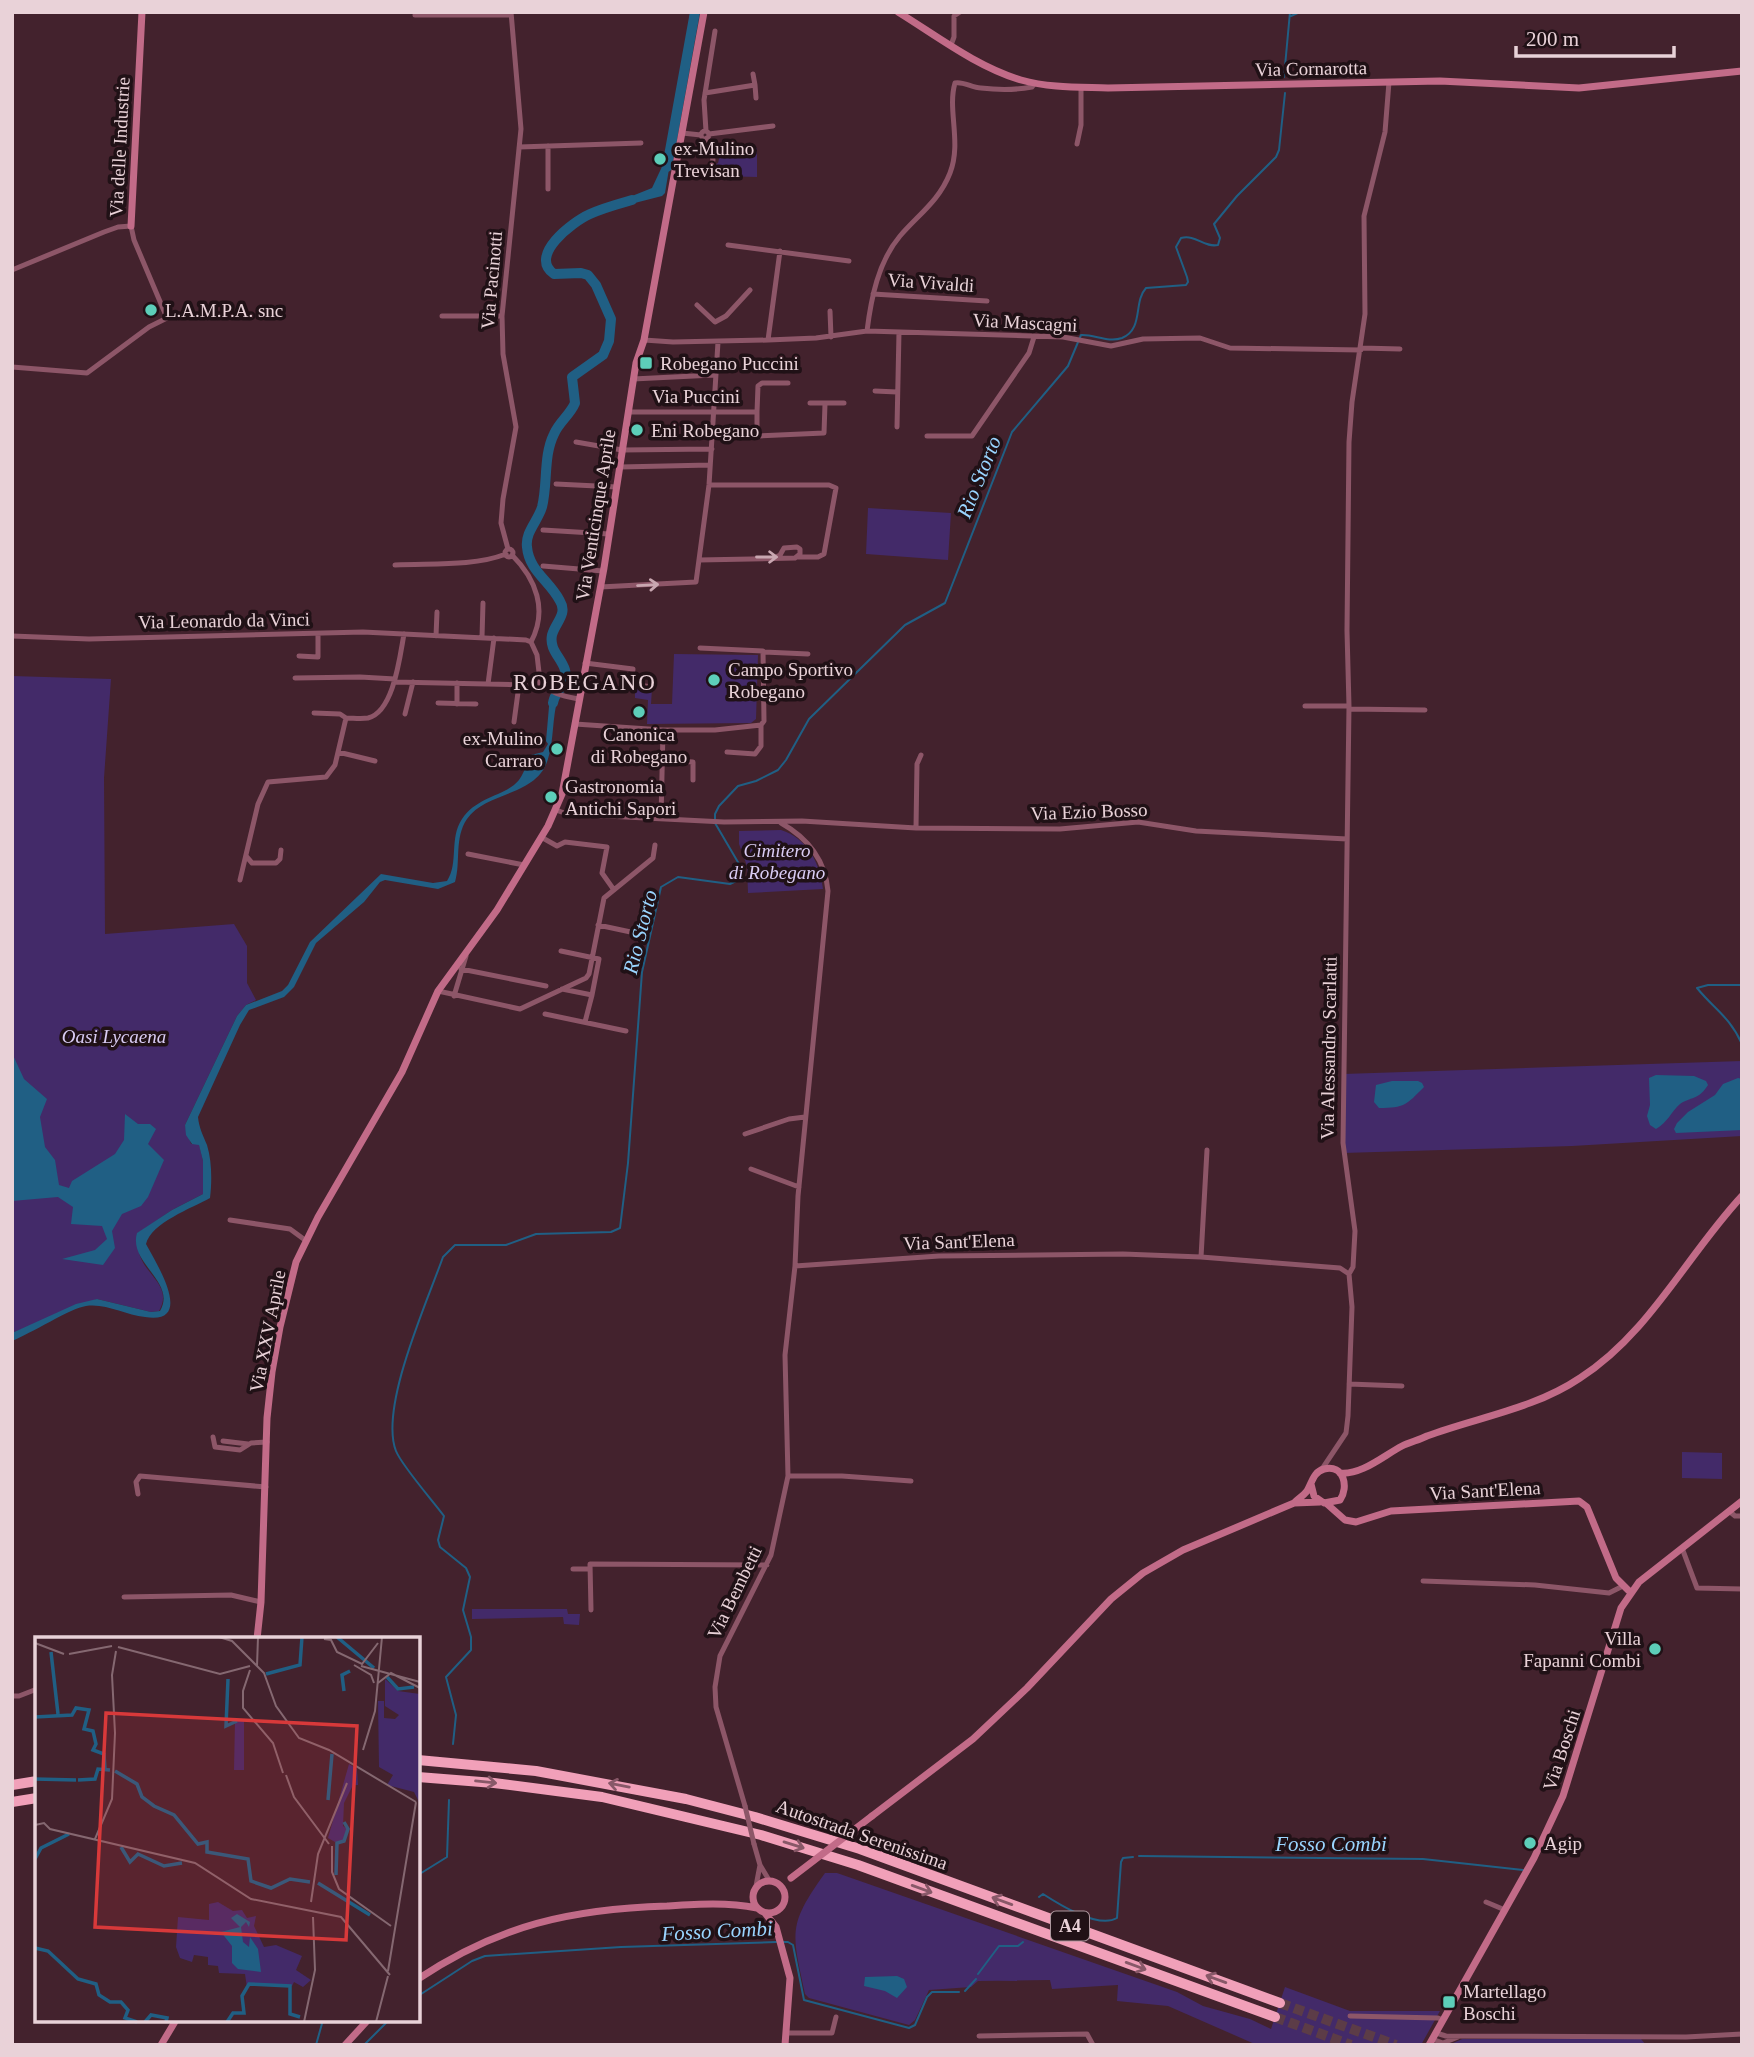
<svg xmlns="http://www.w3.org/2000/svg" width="1754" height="2057" viewBox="0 0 1754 2057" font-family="'Times New Roman',serif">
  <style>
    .green { fill: #432a69 }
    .water { fill: #205f84 }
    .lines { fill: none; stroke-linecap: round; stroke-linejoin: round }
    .stream { stroke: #205f84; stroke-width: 2 }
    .river { stroke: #205f84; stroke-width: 10 }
    .highway-tunnel { stroke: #5c3c47; stroke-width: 10; stroke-dasharray: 10 5; stroke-linecap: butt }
    .street { stroke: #8d5668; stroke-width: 5 }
    .secondary { stroke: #c26b88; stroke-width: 7 }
    .highway { stroke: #f1a0b9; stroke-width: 10 }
    .street-bridge { stroke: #8d5668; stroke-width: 5 }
    .secondary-bridge { stroke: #c26b88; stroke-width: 7 }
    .oneway { stroke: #c9a7b1 }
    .oneway2 { stroke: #885868 }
    .poi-dot { fill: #5dceb9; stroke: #201116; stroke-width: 2.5 }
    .labels { text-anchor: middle; stroke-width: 7; stroke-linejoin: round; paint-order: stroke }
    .shield { fill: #201116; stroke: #ad989e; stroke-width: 2 }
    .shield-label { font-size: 18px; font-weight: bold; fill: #e9d2d8 }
    .street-label { font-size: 19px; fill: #e9d2d8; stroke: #201116 }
    .poi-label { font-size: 19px; fill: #e9d2d8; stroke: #201116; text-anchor: start }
    .park-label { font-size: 19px; font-style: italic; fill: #d9ccf4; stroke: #201116 }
    .water-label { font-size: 21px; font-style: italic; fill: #9ad5ff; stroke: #201116 }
    .quarter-label { font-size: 23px; letter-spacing: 2px; fill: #e9d2d8; stroke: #201116 }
    .inset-river { fill: none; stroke: #205f84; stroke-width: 3.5 }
    .inset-road { fill: none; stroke: #856871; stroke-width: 2 }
    .view { fill: #d8393a; fill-opacity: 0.15; stroke: #d8393a; stroke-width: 3.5 }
    .inset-edge { fill: none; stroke: #e9d2d8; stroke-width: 3.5 }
  </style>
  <rect width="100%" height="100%" fill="#43222d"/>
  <path class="green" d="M757,148V177L718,176L715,173L713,166L718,163L719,159L714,151Z
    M868,508L951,513L948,560L866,554Z
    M674,654L758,655L756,719L751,723L647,724L648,700L635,698V688L652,689L651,704H672Z
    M12,676L111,679L104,778L105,934L234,924L247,946V983L256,1000L246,1005L237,1016L185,1125L191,1144H199L203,1161V1194L172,1210L138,1233C138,1240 138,1250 140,1256C147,1276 173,1287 159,1311L151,1312L97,1299L12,1333Z
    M781,830C807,838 820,863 823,889L748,893L747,866L739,844V831Z
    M1742,1061V1136L1572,1146L1343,1153V1074Z
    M1682,1452L1722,1453V1479L1682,1478Z
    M472,1609H567L568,1614H580L579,1625L564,1624L563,1617L472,1619Z
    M825,1873H837L1177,1992L1203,2006L1250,2019L1271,2029L1285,1987L1350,2011H1440L1421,2045H1257L1168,2006L1117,2001L1118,1985L1052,1989L1050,1980L978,1981L971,1987L929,1990L915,2020L909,2025L809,1998L805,1994C792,1932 787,1926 825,1873Z
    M1462,2039H1641L1646,2045H1449Z"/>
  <path class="water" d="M667,156L671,157L665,193L662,196L623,206L622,200L652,188Z
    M550,695L558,697C552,718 554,740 548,759C537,797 486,791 467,819C454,838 461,862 455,882L438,889L385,880L380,882L364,902L316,943L294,987L284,997L249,1010L240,1025L198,1117C199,1128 203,1135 207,1145C212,1161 212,1182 210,1198C192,1208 151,1223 146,1244C156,1263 196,1325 145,1317C125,1315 106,1303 86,1306C71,1308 30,1334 12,1341V1333L76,1304L97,1299L151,1312L160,1311C177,1282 128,1263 137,1233L172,1210L203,1194V1161L199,1145L192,1144L186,1135L185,1125L237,1016L246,1005L282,991L288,985L310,942L381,874L433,883L447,881C459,863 449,838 462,819C477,796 506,796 519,780C524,773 527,763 531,755L543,752L548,744L546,741Z
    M12,1053L24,1079L47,1099L40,1117L45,1147L55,1160L59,1185L69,1188L72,1181L115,1154L124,1140L125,1114L138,1124H150L156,1129L148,1144L164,1160L148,1197L141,1206L122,1214L112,1231L115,1248L103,1265L62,1259L95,1250L107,1239L102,1226L71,1224L73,1207L58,1197L12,1201Z
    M1656,1075L1694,1076L1706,1081L1708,1085C1699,1100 1690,1097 1680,1104C1671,1112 1668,1122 1656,1129L1650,1125L1647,1116L1650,1105L1649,1078Z
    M1738,1078L1742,1079V1130L1676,1133L1674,1129L1677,1123L1688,1112L1715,1095L1723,1084Z
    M1392,1081H1418L1422,1083L1424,1087C1406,1105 1405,1108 1379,1108L1374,1102L1376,1085Z
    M897,1976L904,1979L907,1987L897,1998L885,1991L864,1986L865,1977Z"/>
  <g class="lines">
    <path class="stream" d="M1291,16L1300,12
      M1284,77L1290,12
      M1742,985H1708L1697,988C1715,1010 1729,1016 1742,1044
      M453,1744L456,1715L446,1677L471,1650V1637L463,1610L470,1577L466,1568L440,1547L438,1540L444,1516C433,1501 402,1466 396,1451C379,1408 427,1302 443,1257L455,1245H506L536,1234L611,1232L620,1228L628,1163L642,972L661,887L678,877L730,884L738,880L742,869L715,823V814L719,806L738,786L756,781L778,770L786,760L809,719L905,625L945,603L1012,432L1068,366L1081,335C1094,334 1108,343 1122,338C1144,329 1133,302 1146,288L1186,285L1188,282L1187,277L1176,247L1181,238C1196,234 1204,248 1218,245L1220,238L1214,224L1237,196L1276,157L1279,150L1285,93
      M1139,1856L1423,1859L1523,1870
      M418,1875L447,1857L449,1800
      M1039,1897L1043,1894C1060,1905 1098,1929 1117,1918L1121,1862L1123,1858L1133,1857
      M782,1942H788L793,1945L804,2000L909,2028L915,2025L927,1997L932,1992H959
      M978,1974L999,1946H1018L1023,1942
      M965,1991L976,1979
      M418,1996L472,1961L485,1956L621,1947L776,1942
      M316,2045L323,2020
      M364,2045L389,2020"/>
    <path class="river" d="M667,167L695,12
      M553,703C555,689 569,685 565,670C561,657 549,650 552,635C555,623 568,614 560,601C550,581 529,571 527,547C525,532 538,521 542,507C548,484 543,456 554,434C559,422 570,415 575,403L572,377L603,355L609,341L611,319L596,285L588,275L581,273L554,274C528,256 572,222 590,214C603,208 618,204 632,200"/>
    <path class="highway-tunnel" d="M1280,2003L1396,2045
      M1275,2017L1351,2045"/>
    <path class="street" d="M415,15H511
      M951,45L954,37V16L960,12
      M755,85L756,98
      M705,93L755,85L753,74
      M706,131L704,100L715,31
      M701 135a4 4 0 1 1 8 0a4 4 0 1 1-8 0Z
      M682,133L701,135
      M709,134L773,126
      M707,138L713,160L711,167
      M1077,144L1081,125V87
      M548,146V189
      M519,147L641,143
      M728,245L849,261
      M12,270L104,232L118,227L131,226L134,240L167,318L149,327L87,373L12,367
      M873,294L987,301
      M697,305L715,322L726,316L750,290
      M830,311L831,337
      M442,316H502
      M867,331C871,299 878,262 900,236C919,214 939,201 950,173C962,142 947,110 955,83C963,81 972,88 981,88C998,90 1016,90 1032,87L1035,83
      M644,340L673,342L768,340L816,338L867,331L1063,337L1111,346L1143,339L1200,338L1230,348L1361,350
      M768,340L780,251
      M1362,348L1400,349
      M633,379L714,375
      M875,391L897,392
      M810,403H844
      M628,412H757V436L824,433L825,404
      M757,412L758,386L762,383H788
      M897,427L899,332
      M927,436H972L1029,353L1034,337
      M576,442L622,450L712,449
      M620,467L710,465
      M556,484L617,487
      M709,485H829L836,488L824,554L818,557H798
      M543,530L609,534
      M508,549L501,523L503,499L516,427L503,354L502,316L521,129L511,12
      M505 553a4 4 0 1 1 8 0a4 4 0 1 1-8 0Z
      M512,555C536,579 548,610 531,642
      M699,560L795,558L800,554V549L797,547L784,548L780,555L776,557
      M395,565C431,563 472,567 506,554
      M543,566L603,571
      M600,587L696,582L709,485L718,342
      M12,636L89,639L363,632L526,640L531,642
      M436,636L437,612
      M482,637L483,603
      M531,642L537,655L540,681C550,694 563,696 579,699
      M764,652L808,654
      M299,656L318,657V634
      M585,663L633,669L631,684L652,687
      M295,678L360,677L395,679
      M394,682L527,685L541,683
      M457,683V704
      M488,684L494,638
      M438,703L476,704
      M1305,706H1349
      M1349,709L1425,710
      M314,713L340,714L346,718
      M405,714L413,682
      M514,722L519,685
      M575,724L663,730H715L761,725L764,721L763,651L700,648
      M338,752L375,761
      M727,752L755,754L761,746V725
      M662,760L693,762V780
      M556,810L567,814L724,822L802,821L916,828L1060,829L1138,822L1196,831L1347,839
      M661,819L663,730
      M916,828L917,764L921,755
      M541,837L557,846L565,842L607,847L602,873L614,890
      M468,854L524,865
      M246,856L252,863H276L280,859L281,850
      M240,880L258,804L268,782L326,777L335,765L346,718C353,718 361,719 368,718C394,712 400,655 404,634
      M598,925L640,934
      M561,951L599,959L592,995L562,989
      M461,969L546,986
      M438,991L520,1009L586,978L589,974L604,898L653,858L655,845
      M454,996L466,956
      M545,1014L626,1031
      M585,1022L592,995
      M745,1134L789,1119L805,1117
      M751,1169L799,1187
      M230,1220L290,1229L305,1240
      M1201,1257L1207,1150
      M795,1266L939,1256L1123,1254L1201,1257L1340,1268L1349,1274
      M1349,1384L1402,1386
      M213,1437L215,1447L240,1450L251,1443L267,1442
      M223,1441L248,1444
      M1322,1469L1346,1433L1348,1416L1352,1307L1349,1274L1353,1267L1355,1231L1343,1143L1349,706L1347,631L1349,442L1352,402L1365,314L1364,216L1385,132L1389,82
      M788,1476H842L911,1481
      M138,1494L136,1482L140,1476L266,1487
      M1729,1511L1735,1516H1742
      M1682,1548L1697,1588L1742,1589
      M573,1569H590
      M1423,1581L1535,1585L1609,1593L1623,1586
      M124,1597L231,1595L261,1602
      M591,1610L590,1564L767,1565
      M12,1696H19L37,1689
      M745,1806L716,1707L715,1687L720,1656L771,1555L788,1476L785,1355L795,1266L798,1196L828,891C825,859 808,838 781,823
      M754,1844L760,1865L769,1880
      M756,1886L760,1865
      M1486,1902L1505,1910
      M1350,2016L1438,2018L1443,2020
      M786,2033H832L836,2017
      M1436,2033L1446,2036L1686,2037L1742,2034
      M979,2036L1087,2034L1093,2045
      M1432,2039L1443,2043L1458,2037"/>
    <path class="secondary" d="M898,12C937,36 977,67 1021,80C1050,88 1078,87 1108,88L1440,81L1579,88L1742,71
      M131,226L142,12
      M1340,1473C1362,1475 1383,1456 1402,1446C1410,1442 1419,1440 1427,1436C1478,1417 1534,1409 1580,1378C1649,1334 1687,1255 1742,1196
      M1294,1503C1298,1499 1303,1496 1307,1491C1312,1483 1313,1472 1324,1469C1344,1464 1349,1487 1340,1500L1324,1503L1314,1496L1311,1484
      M1327,1504L1345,1520L1356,1522L1391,1511L1579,1501L1587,1507L1616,1578L1630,1592
      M257,1639L261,1602L267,1418L272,1372L280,1327L296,1262L318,1217L402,1072L438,991L497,910L548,826L562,794L604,568L636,363L644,340L704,12
      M872,1816L973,1739L1027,1688L1111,1599L1143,1573L1183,1550L1294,1503L1320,1502
      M753 1897a16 16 0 1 1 32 0a16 16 0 1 1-32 0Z
      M765,1913L776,1927L790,1978L785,2045
      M418,1979C499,1925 571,1909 667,1906C698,1904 727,1902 757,1908
      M161,2045L176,2020
      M345,2045L368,2020
      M1429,2045L1534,1858L1563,1796L1621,1608L1639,1582L1742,1501"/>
    <path class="highway" d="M418,1760L536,1771L686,1799L755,1817L860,1849L1280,2003
      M418,1777L494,1783L602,1797L761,1835L858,1865L1275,2017
      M12,1785L37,1781
      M12,1802L37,1798"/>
    <path class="street-bridge" d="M745,1806L754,1844"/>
    <path class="secondary-bridge" d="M791,1878L872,1816"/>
  </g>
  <defs><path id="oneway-shaft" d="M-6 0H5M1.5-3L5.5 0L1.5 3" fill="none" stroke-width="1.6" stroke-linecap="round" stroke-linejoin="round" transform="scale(1.75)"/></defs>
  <g class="oneway">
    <use href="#oneway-shaft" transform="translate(767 557)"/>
    <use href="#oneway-shaft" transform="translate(648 585) rotate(-3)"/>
  </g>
  <g class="oneway2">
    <use href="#oneway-shaft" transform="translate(486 1782) rotate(6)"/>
    <use href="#oneway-shaft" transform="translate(619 1785) rotate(-169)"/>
    <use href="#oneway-shaft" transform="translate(794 1845) rotate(17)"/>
    <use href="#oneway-shaft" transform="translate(922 1889) rotate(20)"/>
    <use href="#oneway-shaft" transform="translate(1002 1901) rotate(-160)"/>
    <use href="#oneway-shaft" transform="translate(1136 1966) rotate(20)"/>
    <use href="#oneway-shaft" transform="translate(1216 1979) rotate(-160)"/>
  </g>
  <g class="poi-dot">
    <circle cx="660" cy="159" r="7"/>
    <circle cx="151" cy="310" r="7"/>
    <rect x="639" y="356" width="14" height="14" rx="3.5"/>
    <circle cx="637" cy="430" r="7"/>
    <circle cx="714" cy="680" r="7"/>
    <circle cx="639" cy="712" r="7"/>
    <circle cx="557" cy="749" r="7"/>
    <circle cx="551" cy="797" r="7"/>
    <circle cx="1655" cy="1649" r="7"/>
    <circle cx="1530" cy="1843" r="7"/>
    <rect x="1442" y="1995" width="14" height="14" rx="3.5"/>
  </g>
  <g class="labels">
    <rect class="shield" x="1051" y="1911.5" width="38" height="29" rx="5"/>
    <g class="shield-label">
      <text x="1070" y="1932">A4</text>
    </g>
    <g class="street-label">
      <text transform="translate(1311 68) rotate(-1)" y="7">Via Cornarotta</text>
      <text transform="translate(119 147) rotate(-87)" y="7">Via delle Industrie</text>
      <text transform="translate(491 280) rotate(-85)" y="7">Via Pacinotti</text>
      <text transform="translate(931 282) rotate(4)" y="7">Via Vivaldi</text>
      <text transform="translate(1025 322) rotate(3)" y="7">Via Mascagni</text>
      <text x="696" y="403">Via Puccini</text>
      <text transform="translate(595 515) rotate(-81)" y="7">Via Venticinque Aprile</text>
      <text transform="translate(224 620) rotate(-1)" y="7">Via Leonardo da Vinci</text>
      <text transform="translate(1089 811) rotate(-2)" y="7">Via Ezio Bosso</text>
      <text transform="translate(1328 1048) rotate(-89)" y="7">Via Alessandro Scarlatti</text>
      <text transform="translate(959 1241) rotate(-2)" y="7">Via Sant'Elena</text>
      <text transform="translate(267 1331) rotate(-79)" y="7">Via XXV Aprile</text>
      <text transform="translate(1485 1490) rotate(-3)" y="7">Via Sant'Elena</text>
      <text transform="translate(734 1592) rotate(-64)" y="7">Via Bembetti</text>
      <text transform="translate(1561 1750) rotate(-72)" y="7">Via Boschi</text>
      <text transform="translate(862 1834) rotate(19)" y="7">Autostrada Serenissima</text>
    </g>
    <g class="poi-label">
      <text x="674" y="155">ex-Mulino<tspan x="674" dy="22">Trevisan</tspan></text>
      <text x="165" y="317">L.A.M.P.A. snc</text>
      <text x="660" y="370">Robegano Puccini</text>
      <text x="651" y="437">Eni Robegano</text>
      <text x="728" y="676">Campo Sportivo<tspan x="728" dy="22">Robegano</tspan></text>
      <text x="639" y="741" text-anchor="middle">Canonica<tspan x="639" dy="22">di Robegano</tspan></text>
      <text x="543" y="745" text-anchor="end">ex-Mulino<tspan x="543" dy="22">Carraro</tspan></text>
      <text x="565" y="793">Gastronomia<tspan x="565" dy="22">Antichi Sapori</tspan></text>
      <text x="1641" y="1645" text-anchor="end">Villa<tspan x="1641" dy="22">Fapanni Combi</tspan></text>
      <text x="1544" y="1850">Agip</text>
      <text x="1463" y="1998">Martellago<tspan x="1463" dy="22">Boschi</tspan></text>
    </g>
    <g class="park-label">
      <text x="777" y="857">Cimitero<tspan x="777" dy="22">di Robegano</tspan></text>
      <text x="114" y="1043">Oasi Lycaena</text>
    </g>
    <g class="water-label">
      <text transform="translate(979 477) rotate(-68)" y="7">Rio Storto</text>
      <text transform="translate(640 932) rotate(-76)" y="7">Rio Storto</text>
      <text x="1331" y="1851">Fosso Combi</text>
      <text transform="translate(717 1931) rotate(-3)" y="7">Fosso Combi</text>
    </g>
    <g class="quarter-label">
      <text x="585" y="690">ROBEGANO</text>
    </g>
  </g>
  <g transform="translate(35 1637)">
    <rect width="385" height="385" fill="#43222d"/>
    <path d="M350,42L363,54L385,57L384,165L379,155L352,148L358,138L344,130L343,64H349V81L360,82L364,78L350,69ZM209,82V133H199L200,83ZM314,127L322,132L323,148H318L309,166L308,189L312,192L308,204L300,205L293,201ZM183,265L198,274L207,273L212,281L221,279L219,289L229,310L241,308L267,319L261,333L276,343L268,350L259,345L257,349L216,346L212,351L210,337L184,336L183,329L173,328V320L159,318L157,325L145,321L141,310L143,280L174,283V267Z" fill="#432a69"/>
    <path d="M202,277L215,285L214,290L211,285L206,290L208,305L214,310L215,300L223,312L226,335L203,332L197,326V309L186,295L205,290L196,281Z" fill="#205f84"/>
    <path class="inset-river" d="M302,0L339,31M16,15L23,77M231,37L265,28L267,0M352,40L363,52L379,50M193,42L191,89L202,84M309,54L307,38L315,34M0,80L37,78L41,71L54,73L49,92L58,94L61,107L58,113L69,117L70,132M80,134L102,147L107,160L119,169L139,178L163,207L172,205V215L213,222L216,244L236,251L255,242L275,245M0,142L41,143M43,143L60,142L63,132L75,133M293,163L297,117M86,210L95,225L103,217L129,229L147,226M0,222L6,211L34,197M301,238L302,206L309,204L313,192L309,185M283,246L335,278M0,311L13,314L43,342L61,347L64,358L75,365H86L93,373L90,381L102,385M110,385L116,378L132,381L131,385M192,385L198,376H209L207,359L214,347L255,349V377L265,380"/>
    <path class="inset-road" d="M184,0L197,4L229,36L241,69L264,101L294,113L381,165M289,2L296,3L302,15L327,27L343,6M0,6L29,17M83,10L185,37L215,29M34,17L77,9M319,28L336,38L339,46M222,29L223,0M326,29L385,45M215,33L208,54V71L238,106L248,136M343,46L356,36L385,51M328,113L340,74L347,0M251,138L259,160L294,207M0,188L9,186L15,192L160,226L216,262L306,280L355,338M60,202L77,162L80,96L77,38L81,14M297,209V235L304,252L356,289M276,265L283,217L312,146M353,334L381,165M269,385L280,333L278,280M341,385L353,339"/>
    <path class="view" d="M71,76L322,89L311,303L60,290Z"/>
    <rect width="385" height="385" class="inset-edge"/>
  </g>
  <rect width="1754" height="2057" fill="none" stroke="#e9d2d8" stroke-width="28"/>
  <path d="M1516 46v10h158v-10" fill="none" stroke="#e9d2d8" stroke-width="3.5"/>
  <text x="1526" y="46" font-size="21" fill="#e9d2d8" stroke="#201116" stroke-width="5" paint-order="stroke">200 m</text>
</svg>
